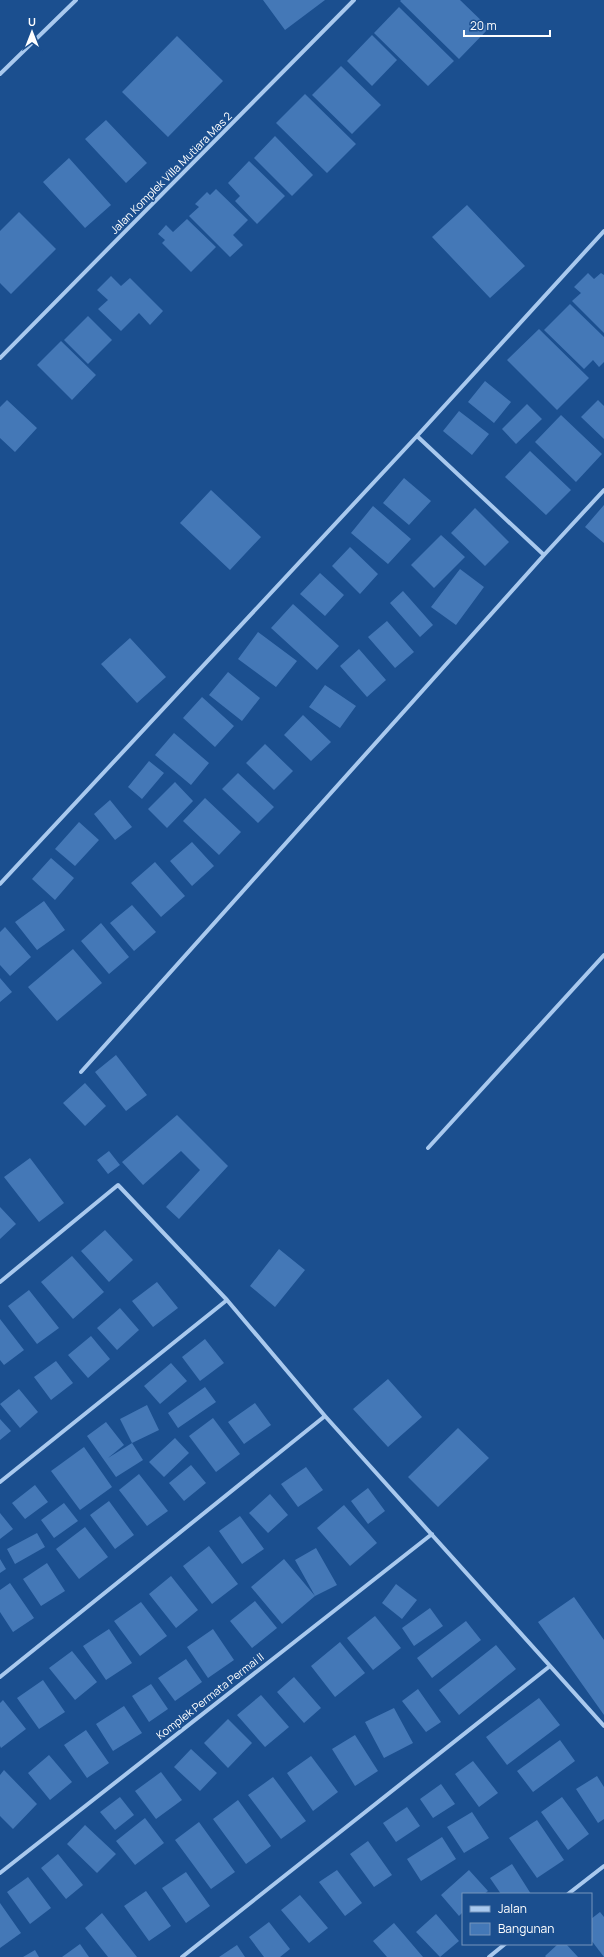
<svg xmlns="http://www.w3.org/2000/svg" width="604" height="1957" viewBox="0 0 604 1957" font-family="Manrope,sans-serif">
  <style>
    .building { fill: #4478b7 }
    .lines { fill: none; stroke-linecap: round; stroke-linejoin: round }
    .minor { stroke: #a9c9ee; stroke-width: 4 }
    .labels { text-anchor: middle; stroke-width: 3; stroke-linejoin: round; paint-order: stroke }
    .street-label { font-size: 11px; fill: #fff; stroke: #1b4f8f }
  </style>
  <rect width="100%" height="100%" fill="#1b4f8f"/>
  <path class="building" d="M263,0H325L285,30Z
    M401,0H460L489,28L459,59L400,1Z
    M399,7L454,61L428,86L374,33Z
    M372,35L397,60L372,86L347,61Z
    M177,36L223,81L168,137L122,92Z
    M341,66L381,105L352,134L312,95Z
    M305,94L356,144L327,173L276,123Z
    M106,120L147,163L126,183L85,139Z
    M275,136L313,175L292,196L254,158Z
    M69,158L111,205L85,228L43,182Z
    M249,161L285,196L257,224L235,201L240,196L228,183Z
    M216,189L248,220L233,235L243,245L230,257L189,216L199,207L195,204L207,192L210,195Z
    M467,205L525,266L490,298L432,237Z
    M19,212L56,249L11,294L0,283V231Z
    M187,219L216,247L191,272L162,243L165,240L158,234L166,225L173,232Z
    M588,273L594,279L601,273L604,275V333L572,301L581,293L574,287Z
    M111,276L121,286L130,278L163,311L150,325L139,313L121,331L98,309L108,300L97,290Z
    M570,304L604,337V362L599,367L593,360L584,369L544,330Z
    M88,316L112,340L88,364L64,340Z
    M539,329L589,378L557,410L507,360Z
    M61,341L96,375L72,400L37,365Z
    M485,381L511,402L494,423L468,402Z
    M7,400L37,428L15,452L0,438V407Z
    M598,400L604,406V439L581,417Z
    M527,404L542,419L516,444L502,429Z
    M459,411L489,434L472,455L443,431Z
    M561,415L602,454L576,482L535,442Z
    M530,451L571,490L546,515L505,477Z
    M404,478L431,501L409,525L383,503Z
    M211,490L261,537L230,570L180,523Z
    M604,505V543L585,527Z
    M373,506L411,539L388,564L351,533Z
    M475,508L509,542L485,566L451,533Z
    M441,535L465,557L434,588L411,565Z
    M350,547L378,574L360,594L332,566Z
    M460,569L484,587L456,625L431,607Z
    M320,573L344,595L325,616L300,594Z
    M403,591L433,625L420,637L390,603Z
    M293,604L339,646L317,670L271,628Z
    M387,621L414,652L395,668L368,637Z
    M258,632L297,661L276,687L238,659Z
    M130,638L166,677L137,703L101,664Z
    M359,649L386,680L367,697L340,666Z
    M228,672L260,698L242,721L209,695Z
    M325,685L356,706L340,728L309,707Z
    M202,697L234,726L215,747L183,718Z
    M303,715L331,742L311,761L284,735Z
    M174,733L209,763L191,785L155,755Z
    M265,744L293,771L274,790L246,763Z
    M149,761L164,773L142,799L128,787Z
    M238,773L274,807L258,823L222,789Z
    M175,782L193,801L167,828L148,809Z
    M205,798L241,832L219,855L183,821Z
    M110,800L132,827L115,840L94,814Z
    M79,822L99,840L75,866L55,849Z
    M192,842L214,866L192,886L170,861Z
    M51,858L74,878L55,900L32,879Z
    M155,862L185,896L161,917L131,883Z
    M44,901L65,930L37,950L15,922Z
    M132,905L156,932L134,951L110,923Z
    M101,923L129,957L109,974L81,941Z
    M5,927L31,957L10,976L0,965V932Z
    M73,949L102,983L57,1021L28,987Z
    M0,978L12,992L0,1002Z
    M116,1055L147,1095L126,1111L95,1072Z
    M85,1083L106,1106L85,1126L63,1103Z
    M177,1115L228,1166L179,1219L166,1207L200,1170L181,1151L143,1185L122,1162Z
    M109,1151L120,1165L108,1174L97,1160Z
    M30,1158L64,1203L39,1222L4,1177Z
    M0,1207L16,1224L0,1239Z
    M105,1230L133,1260L109,1282L81,1251Z
    M279,1249L305,1270L275,1307L250,1286Z
    M72,1256L104,1292L73,1319L41,1282Z
    M157,1282L178,1308L153,1327L132,1301Z
    M29,1290L59,1328L37,1344L8,1306Z
    M120,1308L139,1330L117,1350L97,1328Z
    M0,1319L24,1350L4,1365L0,1360Z
    M91,1336L110,1359L88,1378L68,1355Z
    M205,1339L224,1363L200,1381L182,1357Z
    M56,1361L73,1383L51,1400L34,1377Z
    M171,1363L187,1381L160,1404L144,1386Z
    M388,1379L422,1417L388,1447L353,1409Z
    M205,1387L216,1402L178,1428L168,1413Z
    M19,1389L38,1412L20,1428L0,1404Z
    M255,1403L271,1425L244,1444L228,1422Z
    M147,1405L159,1430L132,1443L143,1460L116,1477L87,1436L106,1422L124,1445L108,1458L132,1443L120,1419Z
    M213,1418L240,1454L216,1472L189,1436Z
    M0,1419L11,1431L0,1440Z
    M458,1428L489,1458L438,1507L408,1477Z
    M175,1438L189,1453L164,1477L149,1462Z
    M84,1447L112,1487L80,1510L51,1471Z
    M191,1465L206,1483L184,1501L169,1483Z
    M306,1467L323,1490L298,1507L281,1484Z
    M139,1474L168,1511L147,1526L119,1490Z
    M35,1485L48,1502L25,1519L12,1503Z
    M368,1488L385,1511L368,1524L351,1501Z
    M270,1494L288,1515L268,1533L249,1513Z
    M109,1501L134,1535L115,1549L90,1515Z
    M64,1503L78,1521L54,1538L41,1520Z
    M344,1505L377,1543L350,1566L317,1528Z
    M0,1513L13,1529L0,1539Z
    M240,1516L264,1549L242,1564L219,1531Z
    M85,1527L108,1557L79,1579L56,1549Z
    M37,1533L45,1547L15,1564L7,1549Z
    M209,1546L238,1584L212,1604L183,1566Z
    M316,1548L337,1585L315,1596L282,1624L251,1587L284,1559L315,1596L295,1560Z
    M0,1559L6,1569L0,1573Z
    M47,1563L65,1591L41,1606L23,1579Z
    M171,1576L198,1610L176,1628L149,1594Z
    M10,1583L34,1618L13,1632L0,1612V1590Z
    M396,1584L417,1600L402,1619L382,1603Z
    M574,1597L604,1640V1715L538,1622Z
    M255,1601L277,1628L252,1648L230,1621Z
    M141,1602L167,1636L140,1656L114,1621Z
    M430,1608L443,1626L414,1646L402,1628Z
    M375,1616L401,1648L373,1670L347,1638Z
    M466,1621L481,1640L432,1678L417,1658Z
    M109,1629L132,1663L106,1680L83,1646Z
    M213,1629L234,1660L208,1678L187,1647Z
    M340,1642L365,1673L335,1697L311,1666Z
    M496,1645L516,1669L459,1715L439,1690Z
    M72,1651L97,1682L75,1700L49,1668Z
    M186,1659L202,1682L175,1701L158,1678Z
    M294,1677L321,1708L304,1723L277,1692Z
    M43,1680L65,1712L39,1729L17,1698Z
    M151,1684L168,1709L149,1722L132,1696Z
    M418,1689L441,1722L426,1732L402,1701Z
    M261,1695L289,1727L265,1747L237,1715Z
    M539,1698L560,1725L507,1765L486,1737Z
    M3,1700L26,1729L1,1748L0,1746V1703Z
    M124,1706L142,1733L113,1751L96,1724Z
    M394,1708L413,1743L384,1758L365,1722Z
    M228,1719L252,1743L228,1768L204,1743Z
    M86,1730L109,1763L87,1778L64,1745Z
    M355,1735L378,1771L355,1786L332,1749Z
    M560,1740L575,1761L533,1792L517,1771Z
    M191,1749L217,1773L200,1791L174,1767Z
    M49,1755L72,1782L50,1800L28,1773Z
    M311,1756L338,1792L313,1811L287,1773Z
    M473,1761L498,1793L479,1807L455,1774Z
    M4,1770L37,1804L13,1829L0,1816V1775Z
    M161,1772L182,1800L156,1819L135,1791Z
    M597,1776L604,1787V1819L598,1823L576,1789Z
    M273,1777L306,1821L281,1839L248,1795Z
    M441,1784L455,1804L433,1818L420,1799Z
    M120,1797L134,1815L115,1830L100,1812Z
    M562,1797L589,1834L568,1850L541,1812Z
    M238,1800L271,1846L246,1864L213,1819Z
    M407,1807L420,1826L396,1842L383,1823Z
    M472,1812L489,1838L464,1853L447,1827Z
    M145,1818L164,1843L135,1865L116,1841Z
    M537,1820L564,1860L537,1878L509,1838Z
    M199,1822L235,1872L211,1889L175,1840Z
    M85,1825L116,1854L97,1873L67,1844Z
    M442,1837L456,1859L421,1881L407,1859Z
    M368,1841L392,1875L374,1887L350,1854Z
    M58,1854L83,1885L66,1899L41,1868Z
    M512,1864L531,1894H501L490,1878Z
    M337,1870L362,1903L345,1916L319,1882Z
    M469,1870L488,1891L484,1894H463V1912L459,1916L441,1895Z
    M186,1872L210,1906L186,1923L162,1888Z
    M28,1877L51,1908L30,1924L7,1892Z
    M146,1891L171,1926L149,1941L124,1906Z
    M300,1895L328,1928L309,1943L281,1910Z
    M0,1903L21,1933L0,1948Z
    M600,1912L604,1917V1957L591,1940V1919Z
    M102,1913L137,1957H108L85,1928Z
    M436,1914L459,1941L440,1957L416,1932Z
    M269,1922L290,1949L280,1957H264L249,1937Z
    M394,1923L423,1957H387L373,1941Z
    M80,1944L89,1957H62Z
    M558,1944H566L578,1957H546L545,1956Z
    M237,1945L245,1957H219Z
    M35,1950L39,1957H23Z"/>
  <g class="lines">
    <path class="minor" d="M0,74L76,0
      M0,358L354,0
      M417,436L544,555
      M0,884L417,436L604,231
      M81,1072L544,555L604,490
      M428,1148L604,955
      M0,1282L118,1185L227,1300L325,1416L604,1726
      M0,1482L227,1300
      M0,1677L325,1416
      M0,1873L432,1534
      M568,1894L604,1866
      M182,1957L550,1666
      M489,1957L505,1944"/>
  </g>
  <g class="labels">
    <g class="street-label">
      <text transform="translate(171 173) rotate(-45)" y="4">Jalan Komplek Villa Mutiara Mas 2</text>
      <text transform="translate(210 1696) rotate(-38)" y="4">Komplek Permata Permai II</text>
    </g>
  </g>
  <rect x="462" y="1893" width="130" height="52" fill="#1b4f8f" stroke="#7695bc"/>
  <rect x="470" y="1906" width="20" height="6" fill="#a9c9ee" stroke="#7695bc"/>
  <text x="498" y="1913" font-size="12" fill="#ffffff">Jalan</text>
  <rect x="470" y="1923" width="20" height="12" fill="#4478b7" stroke="#7695bc"/>
  <text x="498" y="1933" font-size="12" fill="#ffffff">Bangunan</text>
  <g transform="translate(32 32)" stroke="#1b4f8f" stroke-width="3" paint-order="stroke">
  <path d="M0-3L7 15L0 10L-7 15Z" fill="#ffffff"/>
  <text y="-6" font-size="11" font-weight="bold" text-anchor="middle" fill="#ffffff">U</text>
  </g>
  <path d="M464 30v6h86v-6" fill="none" stroke="#ffffff" stroke-width="2"/>
  <text x="470" y="30" font-size="12" fill="#ffffff" stroke="#1b4f8f" stroke-width="3" paint-order="stroke">20 m</text>
</svg>
